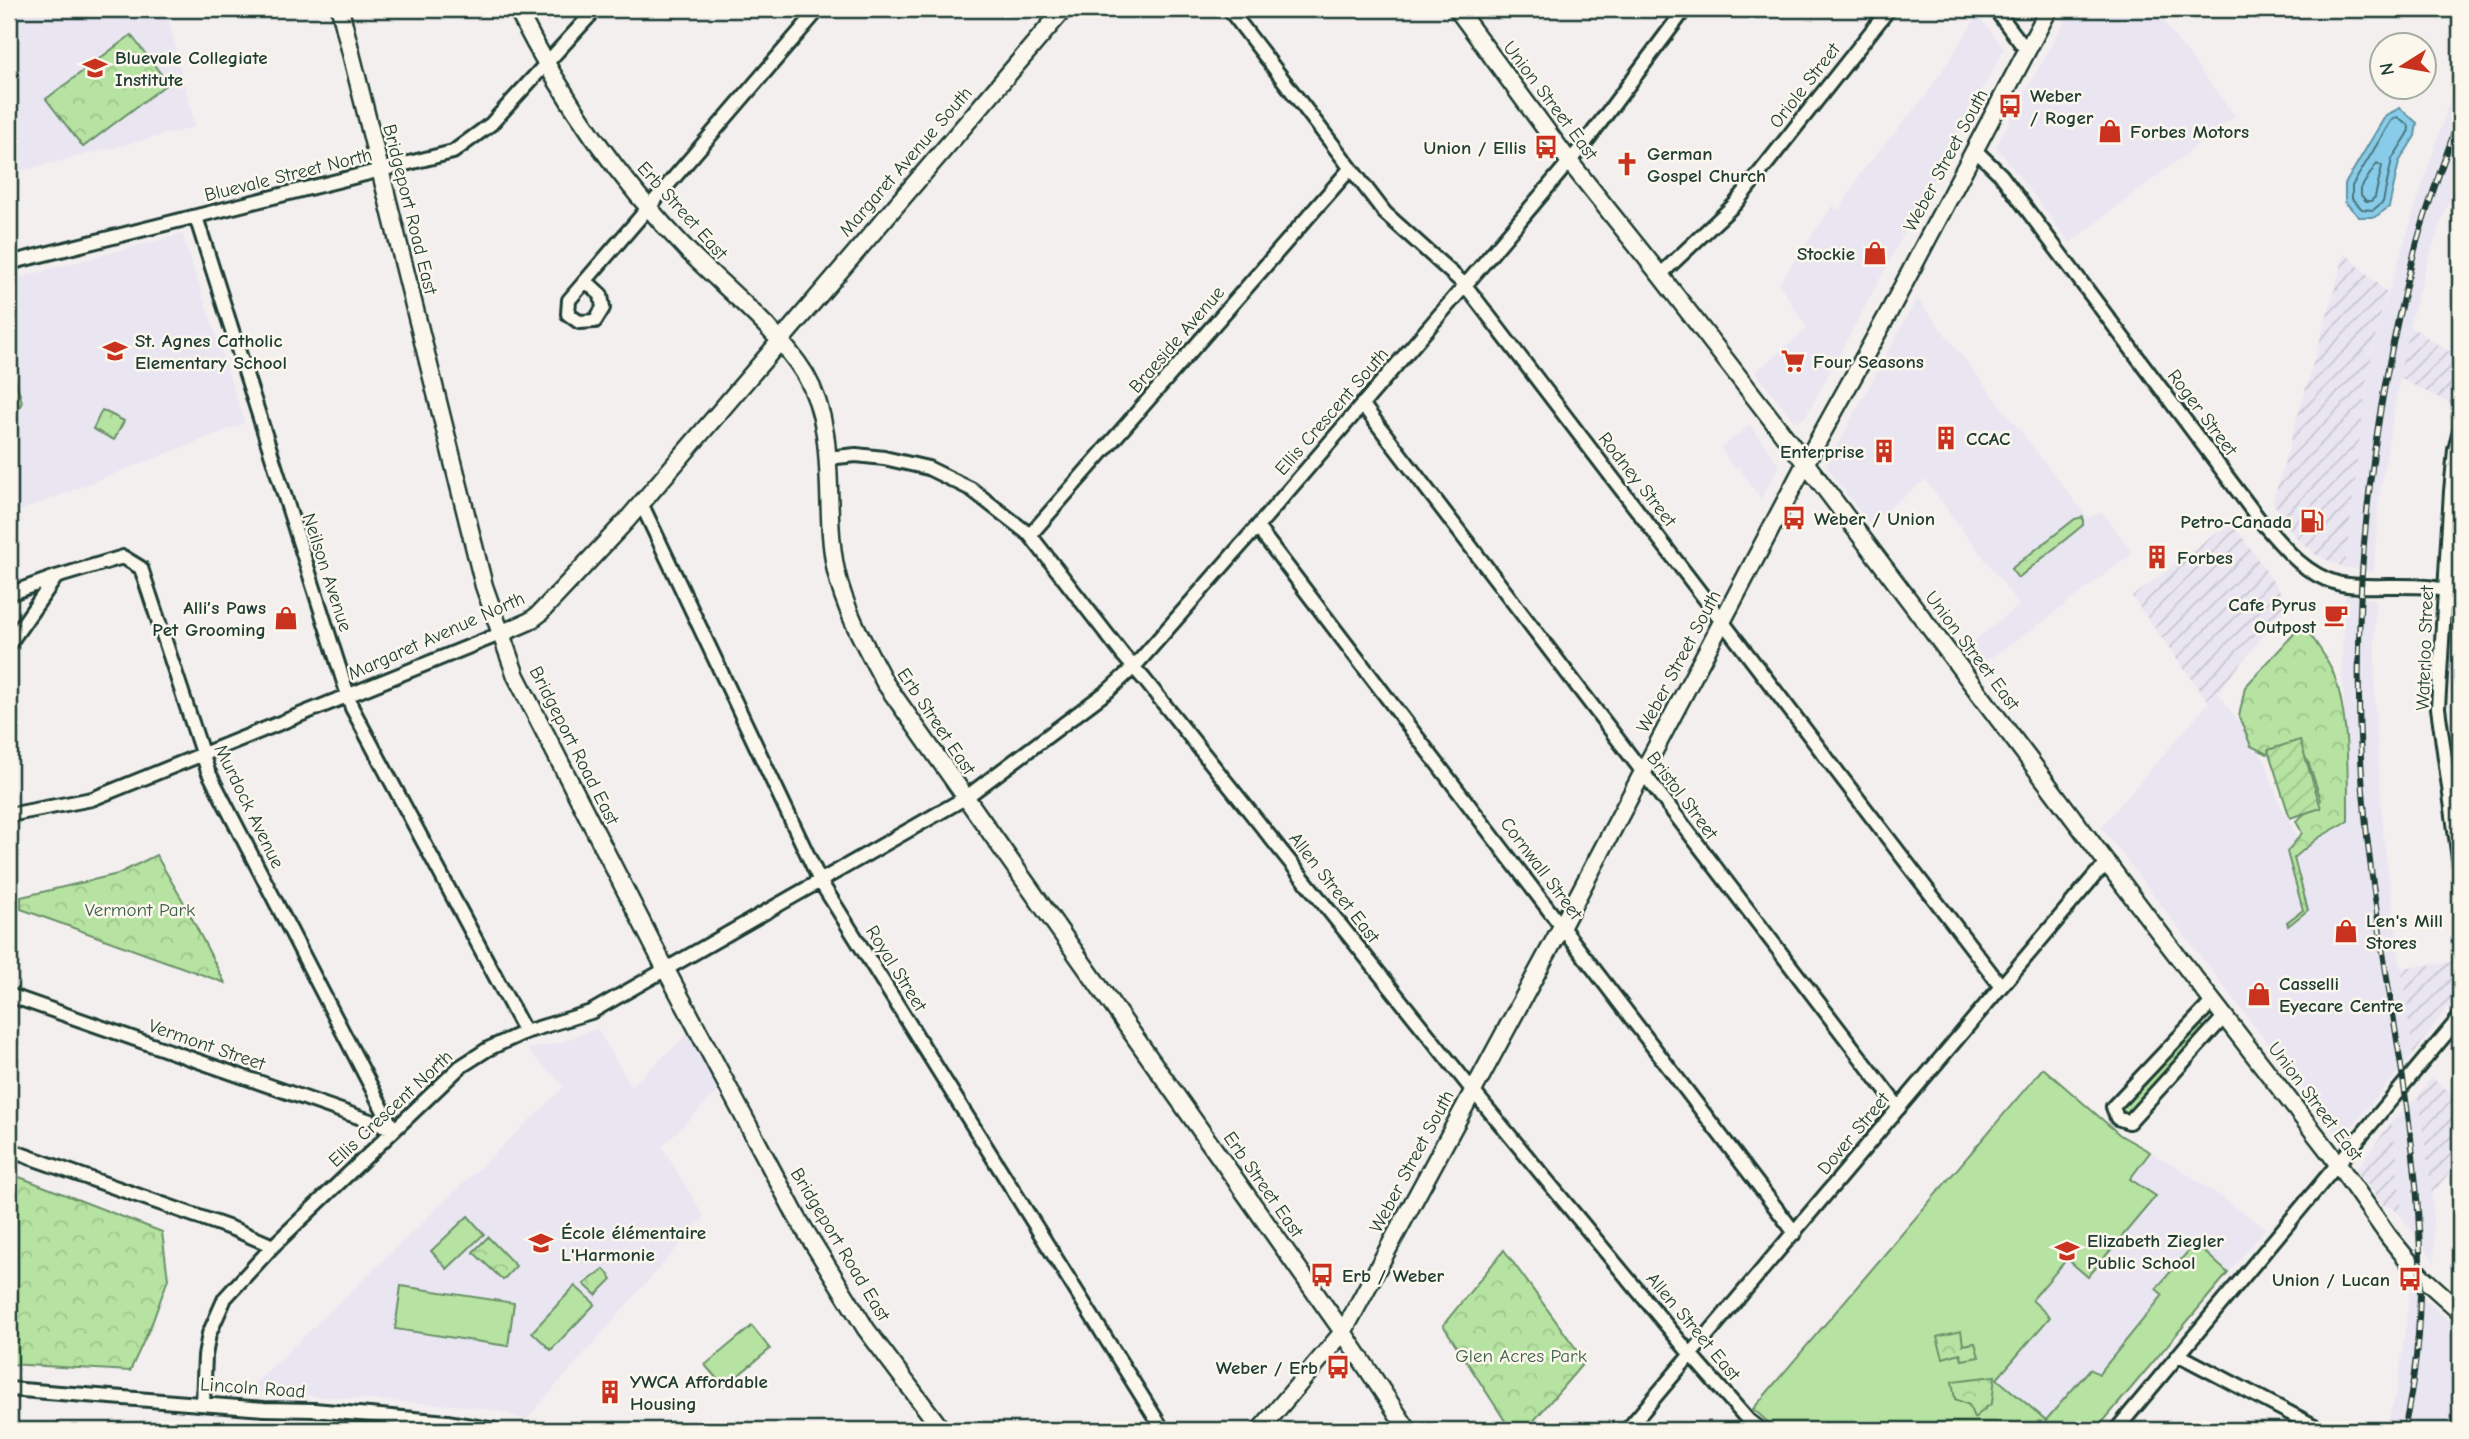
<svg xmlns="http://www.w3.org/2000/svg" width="2469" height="1439" viewBox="0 0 2469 1439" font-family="'Comic Neue',sans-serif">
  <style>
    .built { fill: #e9e6f2 }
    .industrial { fill: url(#industrial-furrows) }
    .grass { fill: #b6e3a1; stroke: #6a906a; stroke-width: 2 }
    .forest { fill: url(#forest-crowns); stroke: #6a906a; stroke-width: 2 }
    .garden { fill: url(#garden-furrows); stroke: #6a906a; stroke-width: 2 }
    .water { fill: #89ccea; stroke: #5f93a1; stroke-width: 2 }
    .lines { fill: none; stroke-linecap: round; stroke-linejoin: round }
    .shore { stroke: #49767d; stroke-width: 2 }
    .street-casing { stroke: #1f3d34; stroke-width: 18 }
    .secondary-casing { stroke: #1f3d34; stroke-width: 21 }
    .street { stroke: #fbf7ec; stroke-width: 12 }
    .secondary { stroke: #fbf7ec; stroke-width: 16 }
    .rail-casing { stroke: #1f3d34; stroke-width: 6 }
    .rail { stroke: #fbf7ec; stroke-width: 3.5; stroke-dasharray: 10; stroke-linecap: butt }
    .labels { text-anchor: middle; stroke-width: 5; stroke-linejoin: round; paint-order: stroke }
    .poi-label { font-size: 19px; font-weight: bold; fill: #1f3d34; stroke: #fbf7ec; text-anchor: start }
    .street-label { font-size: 19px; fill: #1f3d34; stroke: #fbf7ec }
    .park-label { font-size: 19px; fill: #3d5e4a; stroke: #fbf7ec }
  </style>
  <defs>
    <pattern id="industrial-furrows" width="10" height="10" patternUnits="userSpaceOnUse" patternTransform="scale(1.75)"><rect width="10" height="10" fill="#e9e6f2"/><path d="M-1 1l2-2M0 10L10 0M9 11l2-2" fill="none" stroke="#c7c6d0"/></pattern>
    <pattern id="forest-crowns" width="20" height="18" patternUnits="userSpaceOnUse" patternTransform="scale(1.75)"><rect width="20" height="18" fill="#b6e3a1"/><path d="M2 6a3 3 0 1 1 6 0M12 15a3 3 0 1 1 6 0" fill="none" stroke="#9cc48b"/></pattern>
    <pattern id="garden-furrows" width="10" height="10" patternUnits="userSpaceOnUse" patternTransform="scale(1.75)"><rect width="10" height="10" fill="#b6e3a1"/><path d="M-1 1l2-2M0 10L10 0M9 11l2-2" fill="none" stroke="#9cc48b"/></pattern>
  </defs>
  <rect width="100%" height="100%" fill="#f3efef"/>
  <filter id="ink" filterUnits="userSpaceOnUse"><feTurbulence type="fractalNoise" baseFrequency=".0143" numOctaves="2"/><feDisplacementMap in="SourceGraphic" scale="14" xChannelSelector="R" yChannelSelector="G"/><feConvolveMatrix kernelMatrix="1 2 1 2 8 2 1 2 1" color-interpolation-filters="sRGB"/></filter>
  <g filter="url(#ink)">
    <path class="built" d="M9,9H166L195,127L9,174Z
      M2071,9H2154L2235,116L2070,243L1996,146Z
      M1978,15L2004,49L1805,418L1794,421L1755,372L1807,329L1779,283L1832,206L1840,210L1859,175L1928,93Z
      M2460,68V169L2426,266L2409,326L2378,503L2374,572L2345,568L2366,387L2378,324Z
      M182,234L245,423L9,515V280Z
      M1917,298L2088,518L2102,512L2133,553L2036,627L1978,666L1965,648L2019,605L1925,480L1869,524L1826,466Z
      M1750,425L1779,465L1761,499L1738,467L1735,469L1720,448Z
      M2345,595L2375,599V707L2384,841L2413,1055L2341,1139L2101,827L2218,692L2266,762L2279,803L2303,846L2349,817L2342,662Z
      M597,1028L631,1086L689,1033L719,1091L662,1146L704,1217L526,1420L501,1412L466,1406L249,1392L251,1387L564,1087L527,1049L559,1043Z
      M2043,1068L2120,1135L2179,1168L2266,1228L2096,1430H1777L1753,1409Z
      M2418,1096L2432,1194L2435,1263L2402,1217L2397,1157L2391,1123Z
      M2411,1284L2435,1309L2460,1329V1430H2385L2397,1391Z"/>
    <path class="industrial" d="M2345,253L2387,293L2378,324L2366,387L2345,568L2316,555L2293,534L2273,502Z
      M2409,326L2460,358L2459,408L2399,378Z
      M2231,521L2289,604L2209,703L2132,597Z
      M2460,961V990L2413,1055L2401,968Z
      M2431,1077L2460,1100V1159L2432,1194L2418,1096Z
      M2391,1123L2397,1157L2402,1217L2393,1208L2384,1206L2356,1170Z"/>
    <path class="grass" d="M9,357L22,402L9,428Z
      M2043,1068L2120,1135L2150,1152L2130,1179L2156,1196L2088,1277L2067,1259L2032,1300L2050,1317L1997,1379L2046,1420L2090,1369L2099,1374L2163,1295L2156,1289L2195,1243L2228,1273L2096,1430H1777L1753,1409Z
      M468,1216L484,1234L447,1269L431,1251Z
      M401,1286L514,1303L508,1346L395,1329Z
      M575,1286L595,1304L551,1350L532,1332Z
      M752,1326L770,1349L724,1387L705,1365Z"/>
    <path class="forest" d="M131,35L168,83L83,147L46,99Z
      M102,410L124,421L114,440L93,429Z
      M2083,517V525L2018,578L2011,569L2075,519Z
      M2303,624C2313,640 2328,657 2334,675C2349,715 2348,778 2348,821L2318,838L2294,858L2308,910L2288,926L2287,922L2303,910L2287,852L2302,833L2296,821L2321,800L2308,761L2292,746L2267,754L2251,746L2239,717L2245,687Z
      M156,855L183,901L225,983L21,909V897L118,874Z
      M2199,1023L2205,1028L2126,1116L2118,1109Z
      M9,1173L162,1232L168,1279L152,1323L130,1371L9,1364Z
      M488,1237L516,1266L503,1280L473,1252Z
      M1504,1250L1585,1361L1526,1430H1511L1443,1325Z
      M604,1269L612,1279L596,1295L584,1284Z
      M1961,1331L1963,1345L1975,1343L1979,1357L1962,1360L1960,1353L1943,1358L1937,1337Z
      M1995,1376L1992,1403L1974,1418L1969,1405L1955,1399L1952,1381Z
      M245,1423L324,1430H225L226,1428L244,1427Z"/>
    <path class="garden" d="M2300,740L2321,808L2290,818L2268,750Z"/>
    <path class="water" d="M2400,108L2417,123L2415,136L2399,162L2389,207L2375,217H2359L2345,202V184L2386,115Z"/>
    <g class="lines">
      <path class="shore" d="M2397,117L2408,124L2409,128L2408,134L2392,159L2383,202L2373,210L2362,209L2352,199V186L2391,121Z
        M2377,163L2382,166L2375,197L2371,201H2366L2361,195V188Z"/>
      <g class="street-casing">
        <path id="street" d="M1229,9L1385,213L1465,285L2001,986
          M1995,9L2027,51
          M1974,149L2001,175L2258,518C2281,544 2303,574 2337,583C2370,592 2436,577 2460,598
          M196,217L352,708L525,1032
          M9,263L453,152L491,124L596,9
          M1660,275L1735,204L1889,9
          M586,281L601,295L603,308L595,321L579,322L568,314L569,300L819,9
          M1362,404L1899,1108
          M2460,431L2455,450L2451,491L2438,708L2460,866
          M827,458L856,455L884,458L928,468L971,489L1030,535L1123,655L1144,679L1473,1091L1691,1355L1748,1420L1761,1430
          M641,503L820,881L1163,1430
          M1257,527L1795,1233
          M1030,535L1350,169
          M9,594L56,577L123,557L141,568L208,771L393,1129
          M9,644L56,577
          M9,815L92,799L500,634
          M9,995L393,1129
          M2213,1001L2113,1107L2117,1118L2129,1122L2225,1016
          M9,1150L236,1230L273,1246
          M2179,1355L2322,1430
          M9,1389L264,1409L314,1410L447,1422L495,1430
          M203,1403L205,1356L209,1334L225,1298L273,1246L460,1067L488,1049L525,1032L591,1012L965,798L1109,690L1134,667L1257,527L1473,276L1585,143L1685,9
          M1627,1430L2096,874L2110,864
          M2116,1430L2460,1017"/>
      </g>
      <g class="secondary-casing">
        <path id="secondary" d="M340,9L484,586L516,676L665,968L798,1219L866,1329L942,1430
          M517,9C561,97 619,180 688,251C725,288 778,330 805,374C840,434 822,506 836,571C845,611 866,647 885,683L1343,1332L1408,1430
          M1457,9L1569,161L1660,275L1820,482L2162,936L2330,1153L2389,1237L2421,1276L2460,1311
          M500,634L530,621L539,614L627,520L1064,9
          M1260,1430L1343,1332L1353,1314L1562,926L1805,464L1888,314L2049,9"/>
      </g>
      <use href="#street" class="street"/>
      <use href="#secondary" class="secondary"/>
      <g class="rail-casing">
        <path id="rail" d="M2404,1430C2450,1227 2386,1028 2366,826C2347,630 2366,432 2417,242C2429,200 2445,158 2460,116"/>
      </g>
      <use href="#rail" class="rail"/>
    </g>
  </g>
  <defs>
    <g id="school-bare" transform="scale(1.89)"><path d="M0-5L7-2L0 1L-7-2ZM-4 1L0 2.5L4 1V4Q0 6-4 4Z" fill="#c8321e" stroke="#fbf7ec" stroke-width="2.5" paint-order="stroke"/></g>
    <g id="bus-bare" transform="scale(1.89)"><path d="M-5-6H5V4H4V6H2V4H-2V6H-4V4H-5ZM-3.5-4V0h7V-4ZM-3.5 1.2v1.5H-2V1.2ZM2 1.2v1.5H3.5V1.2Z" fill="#c8321e" stroke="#fbf7ec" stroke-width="2.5" paint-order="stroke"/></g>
    <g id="shop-bare" transform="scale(1.89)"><path d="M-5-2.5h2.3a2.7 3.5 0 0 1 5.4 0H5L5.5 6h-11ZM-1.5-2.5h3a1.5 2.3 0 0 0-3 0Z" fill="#c8321e" stroke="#fbf7ec" stroke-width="2.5" paint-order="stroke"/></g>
    <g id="church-bare" transform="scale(1.89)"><path d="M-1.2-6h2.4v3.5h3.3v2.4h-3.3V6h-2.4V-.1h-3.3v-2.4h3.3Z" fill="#c8321e" stroke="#fbf7ec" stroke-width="2.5" paint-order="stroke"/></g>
    <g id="supermarket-bare" transform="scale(1.89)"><path d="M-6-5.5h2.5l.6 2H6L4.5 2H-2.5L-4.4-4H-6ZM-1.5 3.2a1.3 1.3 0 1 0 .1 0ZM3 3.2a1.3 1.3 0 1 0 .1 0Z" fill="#c8321e" stroke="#fbf7ec" stroke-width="2.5" paint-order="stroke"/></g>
    <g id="building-bare" transform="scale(1.89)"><path d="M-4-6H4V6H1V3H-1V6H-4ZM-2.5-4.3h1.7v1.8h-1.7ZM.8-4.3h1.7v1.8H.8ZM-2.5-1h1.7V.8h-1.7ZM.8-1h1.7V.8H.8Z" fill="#c8321e" stroke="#fbf7ec" stroke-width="2.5" paint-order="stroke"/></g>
    <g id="fuel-bare" transform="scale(1.89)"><path d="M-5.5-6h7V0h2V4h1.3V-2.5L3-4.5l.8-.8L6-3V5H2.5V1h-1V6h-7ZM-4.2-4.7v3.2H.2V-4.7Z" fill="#c8321e" stroke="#fbf7ec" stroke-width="2.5" paint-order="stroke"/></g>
    <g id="cafe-bare" transform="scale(1.89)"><path d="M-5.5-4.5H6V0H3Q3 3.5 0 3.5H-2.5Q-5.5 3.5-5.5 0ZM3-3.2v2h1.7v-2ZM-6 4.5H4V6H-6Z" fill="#c8321e" stroke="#fbf7ec" stroke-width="2.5" paint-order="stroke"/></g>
  </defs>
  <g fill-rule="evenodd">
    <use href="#school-bare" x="95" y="68"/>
    <use href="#bus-bare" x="2010" y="106"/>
    <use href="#shop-bare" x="2110" y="131"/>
    <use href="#bus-bare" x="1546" y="147"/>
    <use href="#church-bare" x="1627" y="164"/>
    <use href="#shop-bare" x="1875" y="253"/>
    <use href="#school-bare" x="115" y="351"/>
    <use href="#supermarket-bare" x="1793" y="361"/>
    <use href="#building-bare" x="1946" y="438"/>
    <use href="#building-bare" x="1884" y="451"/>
    <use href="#bus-bare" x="1794" y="518"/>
    <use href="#fuel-bare" x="2312" y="521"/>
    <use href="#building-bare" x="2157" y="557"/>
    <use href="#cafe-bare" x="2336" y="615"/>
    <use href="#shop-bare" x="286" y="618"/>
    <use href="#shop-bare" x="2346" y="931"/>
    <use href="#shop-bare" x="2259" y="994"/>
    <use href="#school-bare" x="541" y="1243"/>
    <use href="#school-bare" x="2067" y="1251"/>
    <use href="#bus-bare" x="1322" y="1275"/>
    <use href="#bus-bare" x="2410" y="1279"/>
    <use href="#bus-bare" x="1338" y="1367"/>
    <use href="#building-bare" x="610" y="1392"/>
  </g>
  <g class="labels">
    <g class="poi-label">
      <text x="115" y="64">Bluevale Collegiate<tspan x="115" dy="22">Institute</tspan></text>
      <text x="2030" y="102">Weber<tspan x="2030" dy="22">/ Roger</tspan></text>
      <text x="2130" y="138">Forbes Motors</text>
      <text x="1526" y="154" text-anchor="end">Union / Ellis</text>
      <text x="1647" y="160">German<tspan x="1647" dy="22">Gospel Church</tspan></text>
      <text x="1855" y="260" text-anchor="end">Stockie</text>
      <text x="135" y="347">St. Agnes Catholic<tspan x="135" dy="22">Elementary School</tspan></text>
      <text x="1813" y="368">Four Seasons</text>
      <text x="1966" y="445">CCAC</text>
      <text x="1864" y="458" text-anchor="end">Enterprise</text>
      <text x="1814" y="525">Weber / Union</text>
      <text x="2292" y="528" text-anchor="end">Petro-Canada</text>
      <text x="2177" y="564">Forbes</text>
      <text x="2316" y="611" text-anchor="end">Cafe Pyrus<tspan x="2316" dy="22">Outpost</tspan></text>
      <text x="266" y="614" text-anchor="end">Alli’s Paws<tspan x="266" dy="22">Pet Grooming</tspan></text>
      <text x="2366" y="927">Len's Mill<tspan x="2366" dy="22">Stores</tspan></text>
      <text x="2279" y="990">Casselli<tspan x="2279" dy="22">Eyecare Centre</tspan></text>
      <text x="561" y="1239">École élémentaire<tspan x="561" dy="22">L'Harmonie</tspan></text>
      <text x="2087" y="1247">Elizabeth Ziegler<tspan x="2087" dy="22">Public School</tspan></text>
      <text x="1342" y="1282">Erb / Weber</text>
      <text x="2390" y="1286" text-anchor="end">Union / Lucan</text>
      <text x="1318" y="1374" text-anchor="end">Weber / Erb</text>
      <text x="630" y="1388">YWCA Affordable<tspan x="630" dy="22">Housing</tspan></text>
    </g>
    <g class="street-label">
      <text transform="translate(1804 85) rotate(-52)" y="7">Oriole Street</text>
      <text transform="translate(1551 100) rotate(53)" y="7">Union Street East</text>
      <text transform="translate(1945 160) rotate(-62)" y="7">Weber Street South</text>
      <text transform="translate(905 161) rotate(-49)" y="7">Margaret Avenue South</text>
      <text transform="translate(288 174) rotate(-14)" y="7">Bluevale Street North</text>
      <text transform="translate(411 209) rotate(76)" y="7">Bridgeport Road East</text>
      <text transform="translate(683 210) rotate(48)" y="7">Erb Street East</text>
      <text transform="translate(1176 339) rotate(-49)" y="7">Braeside Avenue</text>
      <text transform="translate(1331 411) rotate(-49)" y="7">Ellis Crescent South</text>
      <text transform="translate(2203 412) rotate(53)" y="7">Roger Street</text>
      <text transform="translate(1638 479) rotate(52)" y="7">Rodney Street</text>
      <text transform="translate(328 572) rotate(72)" y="7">Neilson Avenue</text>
      <text transform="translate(436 635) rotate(-24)" y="7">Margaret Avenue North</text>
      <text transform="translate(2424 648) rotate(-88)" y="7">Waterloo Street</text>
      <text transform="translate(1973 650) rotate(53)" y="7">Union Street East</text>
      <text transform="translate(1678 661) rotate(-62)" y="7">Weber Street South</text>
      <text transform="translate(937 721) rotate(56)" y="7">Erb Street East</text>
      <text transform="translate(575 745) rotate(63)" y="7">Bridgeport Road East</text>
      <text transform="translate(1683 795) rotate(53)" y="7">Bristol Street</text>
      <text transform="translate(250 806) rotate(64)" y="7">Murdock Avenue</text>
      <text transform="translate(1542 868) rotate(53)" y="7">Cornwall Street</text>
      <text transform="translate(1335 887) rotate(52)" y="7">Allen Street East</text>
      <text transform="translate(897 968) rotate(58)" y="7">Royal Street</text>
      <text transform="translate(207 1044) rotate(19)" y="7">Vermont Street</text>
      <text transform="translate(2316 1101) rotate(53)" y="7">Union Street East</text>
      <text transform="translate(390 1108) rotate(-43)" y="7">Ellis Crescent North</text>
      <text transform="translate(1853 1133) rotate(-50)" y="7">Dover Street</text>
      <text transform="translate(1411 1161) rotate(-62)" y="7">Weber Street South</text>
      <text transform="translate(1264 1184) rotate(55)" y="7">Erb Street East</text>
      <text transform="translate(841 1244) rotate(59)" y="7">Bridgeport Road East</text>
      <text transform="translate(1694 1326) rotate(50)" y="7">Allen Street East</text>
      <text transform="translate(253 1387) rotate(4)" y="7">Lincoln Road</text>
    </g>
    <g class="park-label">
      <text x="140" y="916">Vermont Park</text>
      <text x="1521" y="1362">Glen Acres Park</text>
    </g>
  </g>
  <rect width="2469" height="1439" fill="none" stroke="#fbf7ec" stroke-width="35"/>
  <rect x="18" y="18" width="2434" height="1404" fill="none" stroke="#1f3d34" stroke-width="2.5" filter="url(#ink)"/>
  <g transform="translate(2403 66) rotate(259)"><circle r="33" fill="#fbf7ec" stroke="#a3ada2" stroke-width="2"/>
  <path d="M0-5L12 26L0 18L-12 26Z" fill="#c8321e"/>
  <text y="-10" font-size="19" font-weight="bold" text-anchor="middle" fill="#1f3d34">N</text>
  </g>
</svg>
